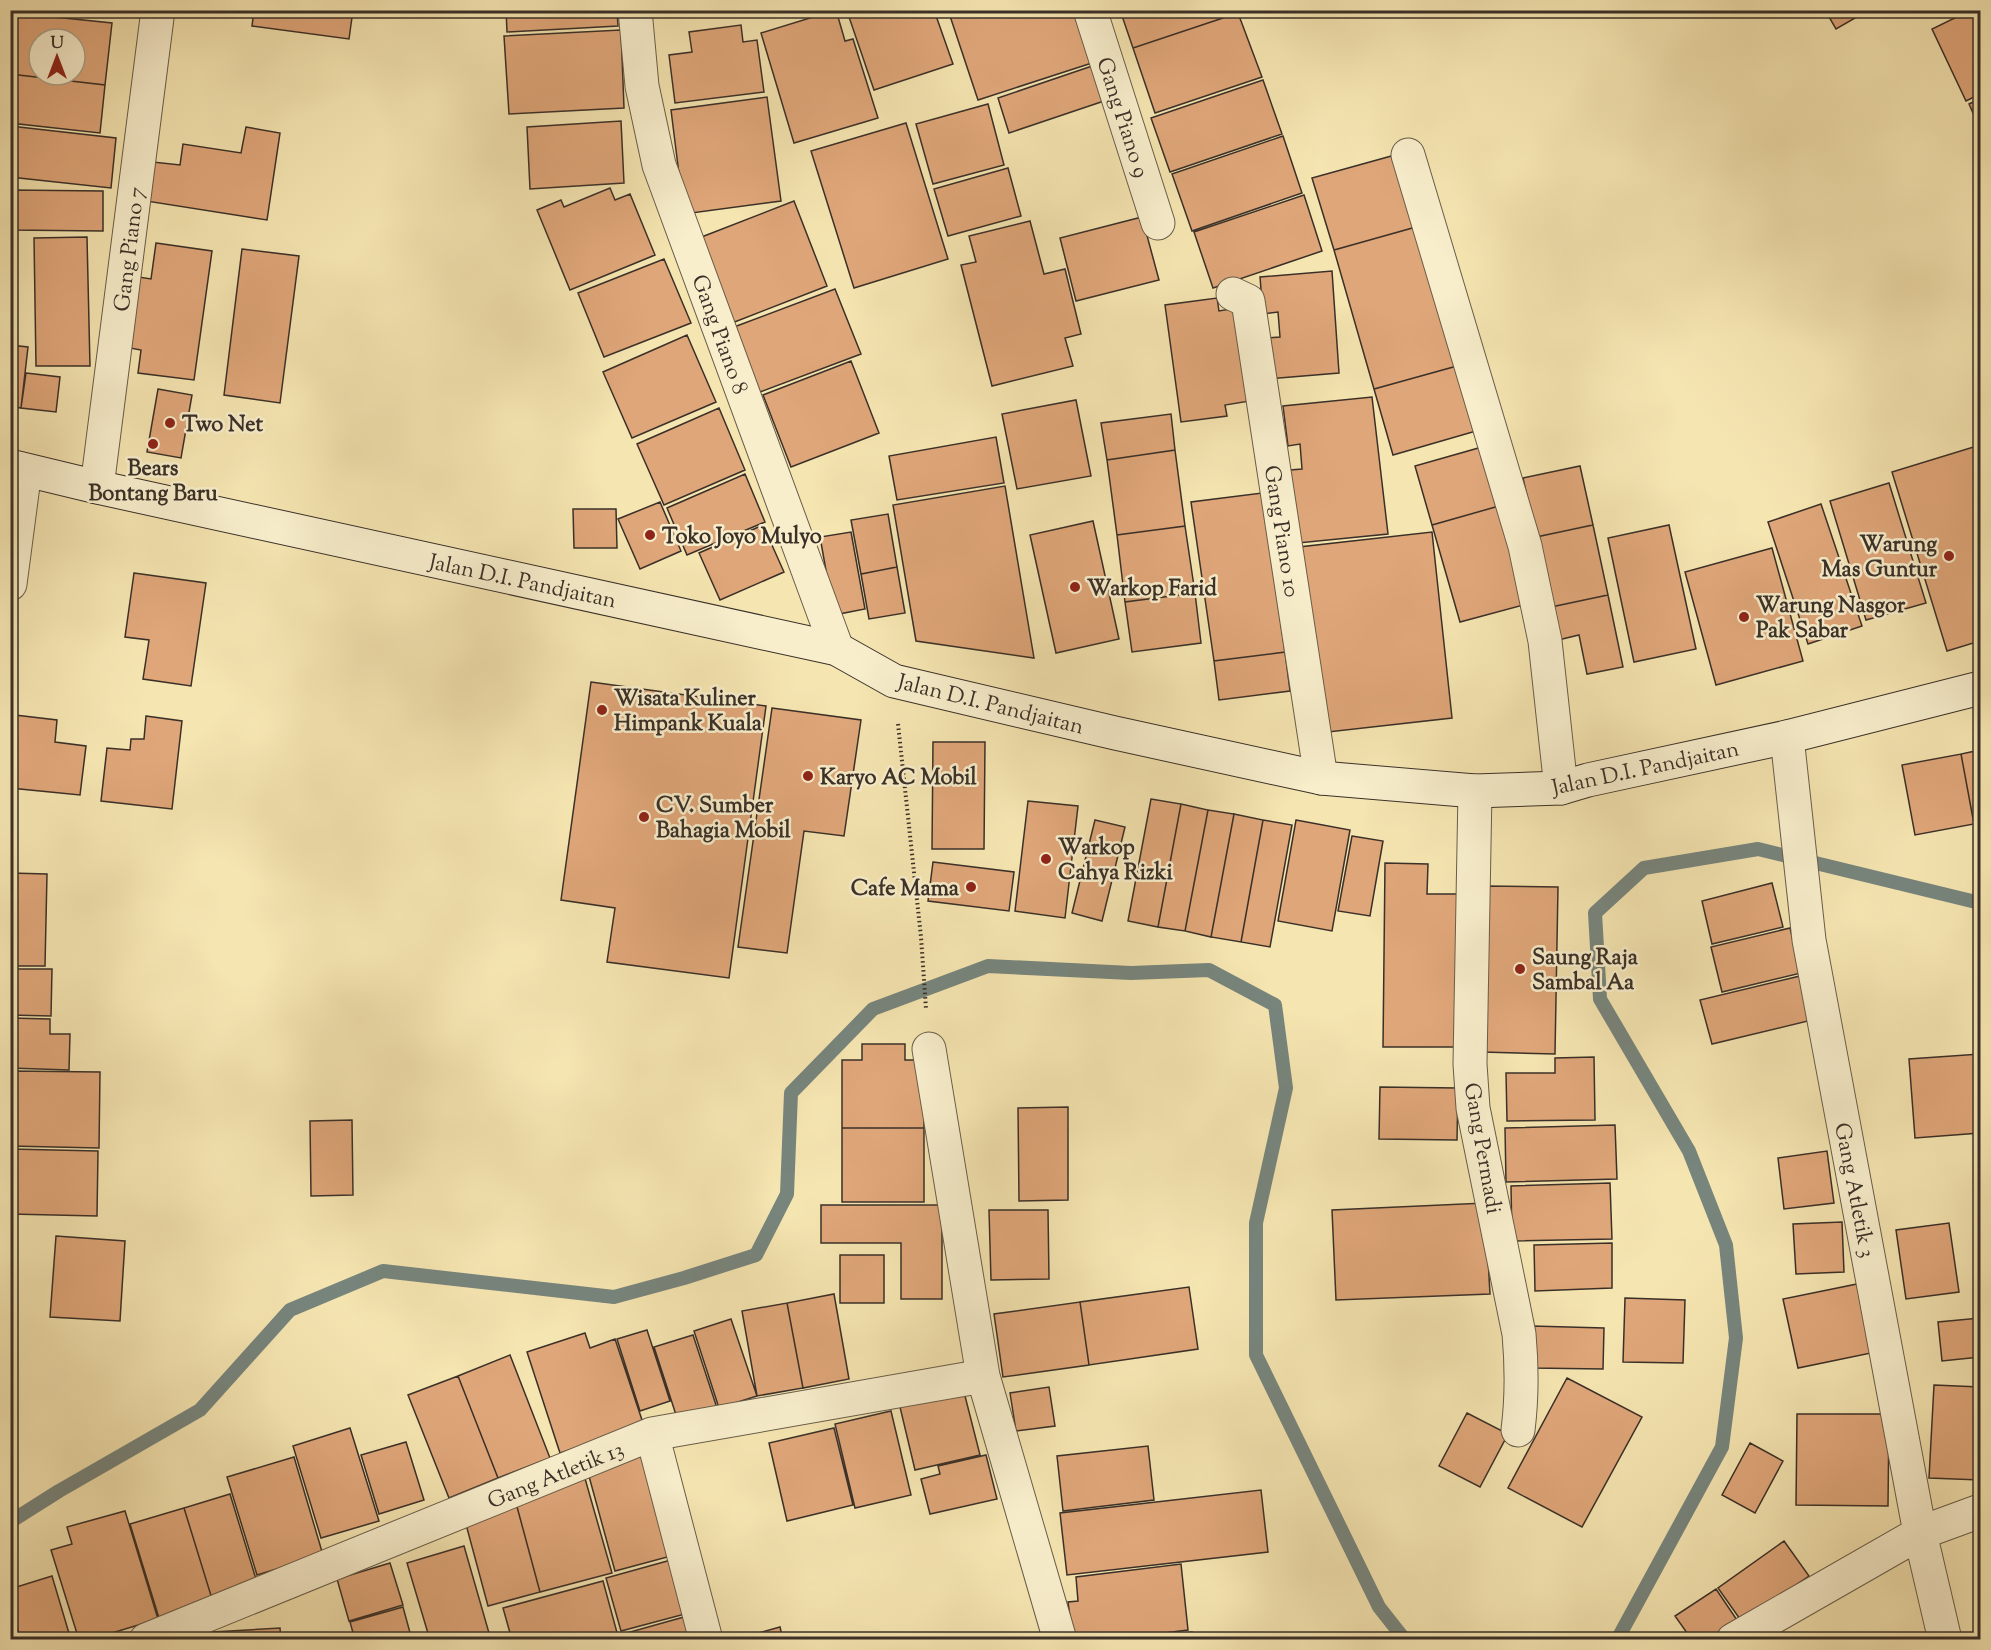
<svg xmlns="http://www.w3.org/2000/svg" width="1991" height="1650" viewBox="0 0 1991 1650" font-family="'Sorts Mill Goudy',serif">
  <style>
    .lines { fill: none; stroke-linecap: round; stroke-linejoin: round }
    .stream { stroke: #77857d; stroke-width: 14 }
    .building { fill: #dfa679; stroke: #3a3028; stroke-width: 1.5; fill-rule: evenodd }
    .minor-casing { stroke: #695d4a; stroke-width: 35 }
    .secondary-casing { stroke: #3a3028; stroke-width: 35 }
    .path { stroke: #3a3028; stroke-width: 4; stroke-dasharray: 1.5 3; stroke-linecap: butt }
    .minor { stroke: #f8eecc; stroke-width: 33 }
    .secondary { stroke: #f8eecc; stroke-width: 33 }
    .poi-dot { fill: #8f2418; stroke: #f8eecc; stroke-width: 2 }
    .labels { text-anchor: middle; stroke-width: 5; stroke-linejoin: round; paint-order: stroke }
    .street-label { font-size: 22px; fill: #3a3028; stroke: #f8eecc }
    .poi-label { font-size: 22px; font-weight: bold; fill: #3a3028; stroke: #f8eecc; text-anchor: start }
  </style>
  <rect width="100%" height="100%" fill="#f5e5b1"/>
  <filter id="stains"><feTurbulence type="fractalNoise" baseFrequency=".00333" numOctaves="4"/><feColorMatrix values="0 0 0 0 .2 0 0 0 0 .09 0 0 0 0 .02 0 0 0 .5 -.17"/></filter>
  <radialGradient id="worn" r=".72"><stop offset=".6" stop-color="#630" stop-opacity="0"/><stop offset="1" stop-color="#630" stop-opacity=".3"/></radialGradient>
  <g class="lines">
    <path class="stream" d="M10,1522L59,1491L200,1410L290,1310L383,1271L614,1297L684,1278L756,1255L787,1194L791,1093L873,1009L988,966L1131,973L1209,970L1275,1005L1286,1088L1256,1223V1355L1379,1607L1405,1640
      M1617,1640L1722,1447L1736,1338L1726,1245L1689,1151L1600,999L1595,913L1644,868L1758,849L1980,903"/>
  </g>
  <path class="building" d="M254,10H353L349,39L252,26Z
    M506,10H617L618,26L507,32Z
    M836,10L845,41L853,39L878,118L794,143L761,33Z
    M868,10H934L953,64L874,90L849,17Z
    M948,10H1077L1095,62L978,100Z
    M1120,10H1238V13L1133,48Z
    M1825,10H1869L1836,29Z
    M1971,10H1980V94L1966,101L1932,29Z
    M15,13L112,23L105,85L10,74V51ZM39,39H75V75H39Z
    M1238,13L1262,77L1155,113L1133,48Z
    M741,25L743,42L757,40L764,92L675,103L669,55L692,52L689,32Z
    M621,30L624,108L509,114L504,36Z
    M1095,65L1107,100L1009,133L998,98Z
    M10,74L105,85L100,133L10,123Z
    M1263,80L1282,134L1170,172L1151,118Z
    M767,97L781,201L684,214L671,110Z
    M1980,99V129L1969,104Z
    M988,104L1004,165L933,184L916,124Z
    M621,121L624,183L530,189L527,127Z
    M906,123L948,259L854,288L811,151Z
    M10,126L116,138L111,188L10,177Z
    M246,127L280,133L267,220L146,201L153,162L180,165L183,144L241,153Z
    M1283,136L1302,193L1192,231L1172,174Z
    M1395,155L1416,227L1334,250L1312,178Z
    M1008,168L1021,216L948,236L934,189Z
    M610,188L615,200L630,194L655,255L570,290L537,210L561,200L564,207Z
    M10,190L103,191V231L10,230Z
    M1304,195L1322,251L1213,288L1194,232Z
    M794,201L827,286L732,323L699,238Z
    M1142,217L1159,280L1076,301L1060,238Z
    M1030,221L1044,274L1065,269L1081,334L1065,338L1073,366L992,386L961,265L976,262L969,236Z
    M1416,227L1457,366L1374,389L1334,250Z
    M87,237L90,366H36L34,238Z
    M156,243L212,251L194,380L138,373L141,350L130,348L139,277L151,279Z
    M242,249L299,256L280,403L224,395Z
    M664,259L691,323L604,357L578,293Z
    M1332,271L1339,373L1268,379L1265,338L1280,337L1278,312L1263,314L1260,277Z
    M835,289L861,354L760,392L734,327Z
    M1217,298L1219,311L1237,308L1250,401L1225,405L1227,416L1181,422L1165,305Z
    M687,335L716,402L632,438L603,372Z
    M10,345L28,347L21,408L10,406Z
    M851,361L879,433L791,467L763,395Z
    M1457,366L1476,431L1393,455L1374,389Z
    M26,373L60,377L56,412L21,408Z
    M158,389L192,395L181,458L147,452Z
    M1372,397L1388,534L1298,543L1290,470L1302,469L1300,444L1288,446L1283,406Z
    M1076,400L1091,476L1017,489L1002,414Z
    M719,408L745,470L664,505L637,444Z
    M1171,414L1175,450L1107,460L1101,423Z
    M996,437L1004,483L897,500L889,456Z
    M1980,445V641L1947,651L1892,472Z
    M1482,447L1499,506L1432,525L1415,466Z
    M1175,450L1185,526L1117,535L1107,460Z
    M1580,466L1593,525L1536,537L1523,478Z
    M745,474L765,522L687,555L667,508Z
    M1889,483L1926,603L1866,620L1830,501Z
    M1005,486L1034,658L916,641L893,505Z
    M1262,493L1285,652L1214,661L1191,502Z
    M660,502L681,551L640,569L618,519Z
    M1821,504L1862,626L1808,644L1768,522Z
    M1499,506L1527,604L1460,622L1432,525Z
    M573,509H616L617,548H574Z
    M888,514L897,567L861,574L851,520Z
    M1093,521L1119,639L1056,653L1030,535Z
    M763,525L784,572L720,600L699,553Z
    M1593,525L1608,595L1551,607L1536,537Z
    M1669,525L1696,649L1634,662L1608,538Z
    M1185,526L1195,593L1125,602L1117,535Z
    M851,532L865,609L834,615L820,537Z
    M1432,532L1452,718L1319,733L1299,547Z
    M1772,548L1803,661L1716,685L1685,572Z
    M897,567L905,613L869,619L861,574Z
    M134,573L206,583L191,686L143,679L149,640L125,637Z
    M1195,593L1201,643L1132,652L1125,602Z
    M1608,595L1623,667L1587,674L1579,635L1558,640L1551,607Z
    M1285,652L1290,691L1219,700L1214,661Z
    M591,682L766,706L729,978L607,962L615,908L561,900Z
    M772,708L861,720L844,836L804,831L787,953L738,947Z
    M15,715L57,720L55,742L86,746L80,795L10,788V753Z
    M146,716L182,721L172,809L101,801L107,748L130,750L131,739H144Z
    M933,742H985L984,849H932Z
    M1980,750V823L1974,824L1961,754Z
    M1961,754L1974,824L1915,835L1902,765Z
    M1151,799L1181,804L1158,927L1128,921Z
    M1028,801L1078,806L1065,918L1015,911Z
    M1181,804L1208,810L1185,931L1158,927Z
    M1208,810L1234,814L1211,937L1185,931Z
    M1234,814L1263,820L1241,942L1211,937Z
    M1095,820L1125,827L1102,921L1072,913Z
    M1263,820L1292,825L1270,947L1241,942Z
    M1296,820L1350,830L1332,931L1278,921Z
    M1352,836L1383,841L1370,916L1338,911Z
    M933,862L1014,872L1009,911L928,901Z
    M1385,863L1428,864L1427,894H1460L1458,1047H1383Z
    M10,873L47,874L45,966H10Z
    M1772,883L1783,927L1712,944L1702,901Z
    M1485,886L1558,887L1555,1054L1482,1052Z
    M1790,928L1801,973L1722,992L1711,947Z
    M10,969H52L51,1016L10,1015Z
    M1800,976L1812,1020L1712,1044L1700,1000Z
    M10,1018L50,1019V1034H70L69,1070L10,1068Z
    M862,1044H905V1060H924V1128H842V1060H862Z
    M1980,1054V1133L1915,1138L1909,1059Z
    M1594,1057L1595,1120L1507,1121L1506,1073H1555V1058Z
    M10,1071L100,1072L99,1148L10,1146Z
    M1380,1087L1458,1088L1457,1140L1379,1139Z
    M1068,1107V1200L1019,1201L1018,1108Z
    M352,1120L353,1195L311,1196L310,1121Z
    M1615,1125L1617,1179L1506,1182L1505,1128Z
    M842,1128H924V1202H842Z
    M10,1149L98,1151L97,1216L10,1214Z
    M1827,1151L1834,1203L1784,1209L1778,1158Z
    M1610,1183L1612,1239L1512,1241L1511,1186Z
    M1485,1203L1490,1294L1336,1300L1332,1210Z
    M821,1205H942V1299H901V1243H821Z
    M989,1210H1048L1049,1279L991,1280Z
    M1842,1222L1844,1272L1796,1274L1793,1224Z
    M1949,1223L1959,1292L1906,1299L1896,1230Z
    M56,1236L125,1241L120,1321L50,1317Z
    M1612,1243V1288L1535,1291L1534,1245Z
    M840,1255H884V1303H840Z
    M1862,1283L1876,1352L1798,1368L1783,1299Z
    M1189,1287L1198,1349L1089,1365L1080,1302Z
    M834,1294L849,1379L803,1388L787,1303Z
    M1625,1298L1685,1300L1683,1363L1623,1362Z
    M1080,1302L1089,1365L1003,1377L994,1314Z
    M787,1303L803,1388L757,1396L742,1311Z
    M1980,1318V1357L1942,1361L1938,1322Z
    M731,1319L757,1396L719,1408L694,1331Z
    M1532,1326L1604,1328L1603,1369L1532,1368Z
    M647,1330L670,1401L640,1411L617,1339Z
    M585,1333L590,1348L615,1339L644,1426L560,1453L527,1352Z
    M693,1335L717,1408L678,1421L654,1347Z
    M510,1355L550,1458L498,1478L458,1376Z
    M458,1376L498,1478L449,1498L408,1395Z
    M1567,1378L1642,1417L1582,1527L1508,1488Z
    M1934,1385L1980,1387V1480L1929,1478Z
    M1049,1387L1055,1426L1016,1431L1010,1393Z
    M964,1392L980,1455L915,1470L900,1407Z
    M891,1411L911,1495L855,1508L835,1424Z
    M1467,1413L1508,1434L1480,1487L1439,1466Z
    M1797,1414H1889L1888,1506L1796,1505Z
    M350,1428L379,1521L321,1538L293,1446Z
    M834,1428L853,1505L787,1521L769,1443Z
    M406,1442L424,1500L379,1514L361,1455Z
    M1750,1443L1783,1461L1755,1513L1722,1495Z
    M1148,1446L1154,1500L1063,1511L1057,1456Z
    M643,1454L671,1556L615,1571L587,1469Z
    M986,1455L997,1499L930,1514L921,1479L940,1474L938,1466Z
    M294,1457L323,1555L257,1575L227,1477Z
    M584,1475L612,1573L540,1592L516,1503Z
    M1261,1490L1268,1552L1067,1575L1060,1513Z
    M230,1494L259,1589L213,1602L184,1508Z
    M516,1503L540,1592L488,1606L464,1517Z
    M184,1508L213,1602L159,1618L130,1524Z
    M125,1511L158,1619L89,1640H79L51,1550L72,1544L67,1527Z
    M1784,1541L1809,1576L1742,1622L1718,1588Z
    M464,1546L491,1640H430L407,1563Z
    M671,1560L685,1614L621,1631L606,1578Z
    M390,1563L403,1605L349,1621L337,1579Z
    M1181,1564L1188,1630L1108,1640H1073L1068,1602L1078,1601L1076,1577Z
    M52,1576L71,1640H21L10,1604V1589Z
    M603,1581L619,1640H512L503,1608Z
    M1716,1589L1739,1623L1716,1640H1692L1675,1616Z
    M403,1607L412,1640H355L350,1622Z
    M10,1610L19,1640H10Z
    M684,1617L691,1640H624L623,1634Z
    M780,1627L783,1640H734Z
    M280,1628L281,1640H213V1632Z
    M1192,1632L1193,1640H1128Z"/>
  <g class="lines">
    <g class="minor-casing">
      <path id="minor" d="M635,10L642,86L659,165L837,649
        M1090,10L1158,223
        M1408,155L1525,546L1545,641L1561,788
        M1233,294L1248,301L1321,778
        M97,487L158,10
        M10,584L25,470
        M1787,737L1809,940L1920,1533L1945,1640
        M1475,791L1470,1064L1473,1108L1519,1334C1522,1367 1522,1398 1518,1430
        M929,1049L983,1376L1060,1640
        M652,1434L706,1640
        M146,1640L652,1434L983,1376
        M1733,1640L1920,1533L1980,1511"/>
    </g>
    <g class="secondary-casing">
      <path id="secondary" d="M10,466L97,487L837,649L894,681L1115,733L1321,778L1475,791L1561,788L1588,780L1787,737L1980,688"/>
    </g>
    <path class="path" d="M898,724L921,937L926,1009"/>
    <use href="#minor" class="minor"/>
    <use href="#secondary" class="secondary"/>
  </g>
  <g class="poi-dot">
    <circle cx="170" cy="423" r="6"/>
    <circle cx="153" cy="444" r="6"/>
    <circle cx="650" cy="535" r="6"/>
    <circle cx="1949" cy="556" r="6"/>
    <circle cx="1075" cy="587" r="6"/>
    <circle cx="1744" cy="617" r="6"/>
    <circle cx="602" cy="710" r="6"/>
    <circle cx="808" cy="776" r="6"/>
    <circle cx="644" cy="817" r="6"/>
    <circle cx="1046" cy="859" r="6"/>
    <circle cx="971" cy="887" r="6"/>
    <circle cx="1520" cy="969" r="6"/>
  </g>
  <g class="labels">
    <g class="street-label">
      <text transform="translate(1124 117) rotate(72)" y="8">Gang Piano 9</text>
      <text transform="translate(128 249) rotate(-83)" y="8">Gang Piano 7</text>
      <text transform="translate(721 334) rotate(70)" y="8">Gang Piano 8</text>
      <text transform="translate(1283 531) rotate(81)" y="8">Gang Piano 10</text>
      <text transform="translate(523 580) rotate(12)" y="8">Jalan D.I. Pandjaitan</text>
      <text transform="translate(991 703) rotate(14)" y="8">Jalan D.I. Pandjaitan</text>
      <text transform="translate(1645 767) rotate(-12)" y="8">Jalan D.I. Pandjaitan</text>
      <text transform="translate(1484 1148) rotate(80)" y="8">Gang Permadi</text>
      <text transform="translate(1856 1190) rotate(79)" y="8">Gang Atletik 3</text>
      <text transform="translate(555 1474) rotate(-22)" y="8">Gang Atletik 13</text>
    </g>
    <g class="poi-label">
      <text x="182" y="431">Two Net</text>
      <text x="153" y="475" text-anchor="middle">Bears<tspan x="153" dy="25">Bontang Baru</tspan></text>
      <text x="662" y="543">Toko Joyo Mulyo</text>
      <text x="1937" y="551" text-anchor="end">Warung<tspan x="1937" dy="25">Mas Guntur</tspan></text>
      <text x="1087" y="595">Warkop Farid</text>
      <text x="1756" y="612">Warung Nasgor<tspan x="1756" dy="25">Pak Sabar</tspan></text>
      <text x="614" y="705">Wisata Kuliner<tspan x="614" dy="25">Himpank Kuala</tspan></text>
      <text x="820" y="784">Karyo AC Mobil</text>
      <text x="656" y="812">CV. Sumber<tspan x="656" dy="25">Bahagia Mobil</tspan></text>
      <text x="1058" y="854">Warkop<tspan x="1058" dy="25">Cahya Rizki</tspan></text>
      <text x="959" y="895" text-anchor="end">Cafe Mama</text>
      <text x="1532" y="964">Saung Raja<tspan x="1532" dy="25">Sambal Aa</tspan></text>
    </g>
  </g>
  <rect width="1991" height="1650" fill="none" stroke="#f5e5b1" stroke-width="36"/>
  <rect x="12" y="12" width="1967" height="1626" fill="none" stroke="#3a3028" stroke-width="3"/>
  <rect x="18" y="18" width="1955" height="1614" fill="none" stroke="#3a3028" stroke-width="1.5"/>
  <g transform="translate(57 57)"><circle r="28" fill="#f8eecc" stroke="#aca28a" stroke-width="1.5"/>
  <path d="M0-4.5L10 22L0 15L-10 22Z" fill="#8f2418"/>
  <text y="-9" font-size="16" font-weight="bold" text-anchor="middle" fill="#3a3028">U</text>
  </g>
  <rect width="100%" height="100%" filter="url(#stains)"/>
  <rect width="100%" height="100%" fill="url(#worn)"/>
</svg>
